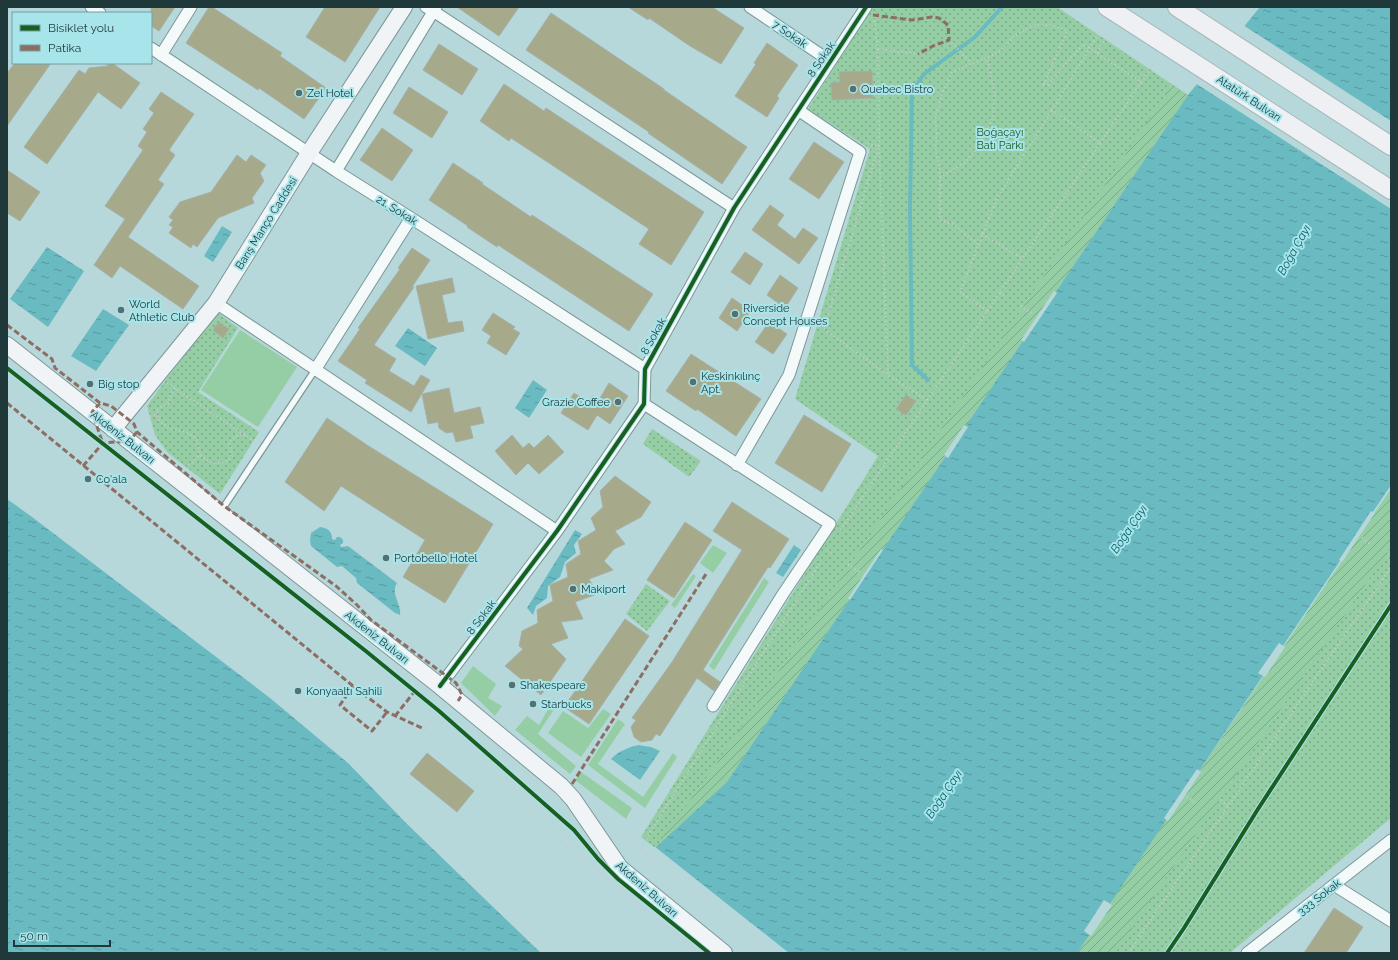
<svg xmlns="http://www.w3.org/2000/svg" width="1398" height="960" viewBox="0 0 1398 960" font-family="Raleway,sans-serif">
  <style>
    .grass { fill: #95cea4 }
    .park { fill: url(#park-dots) }
    .garden { fill: url(#garden-furrows) }
    .water { fill: url(#water-ripples) }
    .pier { fill: #b7d8db }
    .lines { fill: none; stroke-linecap: round; stroke-linejoin: round }
    .stream { stroke: #69bac1; stroke-width: 4 }
    .building { fill: #a6aa8b; stroke: #a5b0aa }
    .lane-casing { stroke: #7d9799; stroke-width: 8 }
    .street-casing { stroke: #7d9799; stroke-width: 13 }
    .secondary-casing { stroke: #7d9799; stroke-width: 18 }
    .primary-casing { stroke: #a5b7b9; stroke-width: 20 }
    .path { stroke: #c3cdcd; stroke-width: 2.5; stroke-dasharray: 1 3; stroke-linecap: butt }
    .lane { stroke: #f4f9fa; stroke-width: 5.5 }
    .street { stroke: #f4f9fa; stroke-width: 11 }
    .secondary { stroke: #f1f4f7; stroke-width: 16 }
    .primary { stroke: #eef0f4; stroke-width: 18 }
    .quiet { stroke: #8d6e63; stroke-width: 3; stroke-dasharray: 6 3; stroke-linecap: butt }
    .cycleway-casing { stroke: #a8e5ea; stroke-width: 6 }
    .cycleway { stroke: #1b5e20; stroke-width: 4 }
    .poi-dot { fill: #547072; stroke: #a8e5ea; stroke-width: 1.5 }
    .labels { text-anchor: middle; stroke-width: 4; stroke-linejoin: round; paint-order: stroke }
    .street-label { font-size: 11px; fill: #1f383a; stroke: #a8e5ea }
    .poi-label { font-size: 11px; fill: #1f383a; stroke: #a8e5ea; text-anchor: start }
    .park-label { font-size: 11px; fill: #1a571a; stroke: #a8e5ea }
    .water-label { font-size: 12px; font-style: italic; fill: #035f66; stroke: #a8e5ea }
  </style>
  <defs>
    <pattern id="park-dots" width="8" height="8" patternUnits="userSpaceOnUse"><rect width="8" height="8" fill="#95cea4"/><path d="M2 2h.1M6 6h.1" fill="none" stroke="#79a887" stroke-width="1.8" stroke-linecap="round"/></pattern>
    <pattern id="garden-furrows" width="10" height="10" patternUnits="userSpaceOnUse"><rect width="10" height="10" fill="#95cea4"/><path d="M-1 1l2-2M0 10L10 0M9 11l2-2" fill="none" stroke="#79a887"/></pattern>
    <pattern id="water-ripples" width="26" height="14" patternUnits="userSpaceOnUse"><rect width="26" height="14" fill="#69bac1"/><path d="M2 4q2-2 4 0t4 0M15 11q2-2 4 0t4 0" fill="none" stroke="#56989e"/></pattern>
  </defs>
  <rect width="100%" height="100%" fill="#b7d8db"/>
  <path class="grass" d="M240,330L297,367L258,427L201,390Z
    M713,545L727,553L713,573L700,563Z
    M693,574L696,576L675,608L671,605Z
    M764,578L769,582L714,670L709,666Z
    M473,666L496,684L488,698L502,706L495,716L461,683Z
    M554,699L558,703L538,734L576,766L570,774L515,730L527,716L539,725Z
    M603,709L611,714L581,757L548,733L563,711L588,728Z
    M618,719L625,724L598,764L643,797L673,753L677,757L645,808L588,765Z
    M581,772L632,808L626,819L575,780Z"/>
  <path class="park" d="M872,7H1057L1188,95L727,782L655,848L641,837L878,456L795,399L870,149L808,109Z
    M218,313L238,328L198,392L259,432L220,494L167,452L155,435L147,406L170,374Z
    M652,429L701,461L689,477L643,444Z
    M1391,489V818L1230,953H1076Z
    M646,584L670,601L647,631L626,614Z"/>
  <path class="garden" d="M1172,85L1188,95L727,782L655,848L713,769Z
    M1391,489V547L1115,953H1076Z"/>
  <path class="water" d="M1260,7H1391V485L1077,953H727L742,917L655,848L727,782L1188,95Z
    M222,226L232,232L213,262L204,256Z
    M47,247L84,271L48,327L10,299Z
    M103,309L129,325L96,371L71,356Z
    M408,328L437,348L425,366L395,346Z
    M533,380L547,390L529,418L515,408Z
    M7,499L32,517L270,698L349,764L407,824L541,953H7Z
    M320,527C328,528 332,531 332,539L335,540L337,537H340L343,540V543L340,545L341,547L348,546L397,583C390,594 402,604 400,615L395,613L357,583L356,578L342,566L337,567L311,546L310,541L311,533Z
    M575,530L582,534L574,545L576,553L565,562L560,577L548,586L547,598L536,606L533,615L527,608Z
    M794,545L801,550L783,577L776,573Z
    M638,745L651,747L660,751L640,780L611,759C619,751 627,748 638,745Z"/>
  <path class="pier" d="M1243,25L1391,121V209L1195,83Z
    M1054,291L1057,293L1024,342L1021,340Z
    M964,425L968,427L948,458L944,455Z
    M1371,511L1375,513L1342,562L1339,560Z
    M881,549L883,550L850,600L848,598Z
    M1279,643L1285,647L1265,677L1258,673Z
    M1197,769L1201,772L1168,821L1164,818Z
    M654,846L789,953H725L740,918L654,849Z
    M1104,900L1112,905L1091,936L1084,931Z"/>
  <g class="lines">
    <path class="stream" d="M928,380L912,365L910,209L912,92L924,74L975,37L1002,7"/>
  </g>
  <path class="building" d="M151,7H175L159,31L151,26Z
    M209,7H212L282,53L280,56L326,88L304,119L259,88L258,90L186,43Z
    M325,7H380L345,62L306,37Z
    M457,7H519L499,36Z
    M628,7H712L744,28L721,64L690,46L649,18L648,20Z
    M551,13L664,89V90L747,147L722,184L648,133L649,132L526,50Z
    M767,43L798,65L777,96L779,98L767,117L735,96L756,64L754,63Z
    M439,44L478,69L462,95L423,70Z
    M15,63H51L7,126V73Z
    M109,63H112L140,83L121,109L98,92L47,164L24,147L79,70L85,74L89,68L107,66Z
    M872,71L873,98L832,100L831,83L840,82L839,72Z
    M504,84L544,111L546,108L704,212L671,265L639,244L649,229L511,138L509,141L480,121Z
    M409,87L448,112L432,138L393,113Z
    M161,92L194,114L169,150L175,155L158,180L164,184L128,237L199,286L183,309L120,266L112,278L94,265L125,219L105,206L143,150L138,146L147,132L143,129L154,113L149,109Z
    M382,128L413,150L392,181L360,160Z
    M814,142L844,162L819,199L789,179Z
    M237,155L246,162L251,155L266,165L260,173L264,181L252,198L254,203L218,218L197,247L193,244L191,248L169,233L173,227L169,225L173,220L169,217L180,202L211,192Z
    M453,163L483,183L482,184L531,217L532,215L653,294L629,331L498,245L497,247L467,227L468,226L429,200Z
    M7,170L40,192L20,221L7,213Z
    M770,205L784,215L777,225L795,239L803,228L818,238L799,264L752,230Z
    M412,248L430,260L412,287H414L374,345L396,359L389,371L414,386L421,375L430,380L411,412L365,383L367,380L338,361L360,329L358,328L400,269L398,268Z
    M745,252L763,264L750,285L731,272Z
    M780,275L798,288L785,308L767,295Z
    M452,278L455,292L442,295L448,323L462,321L464,331L428,339L416,286Z
    M732,298L751,311L737,331L719,318Z
    M493,313L515,327L513,329L520,333L506,355L487,343L491,336L482,330Z
    M219,322L229,329L223,338L213,330Z
    M769,322L787,334L773,354L755,342Z
    M691,354L761,399L736,436L697,409L696,411L666,391Z
    M609,383L628,396L610,424L597,415L588,430L561,413L574,393L588,402L592,396L599,400Z
    M449,388L454,413L480,407L484,423L470,426L473,438L456,442L453,432L446,433L439,428L438,422L428,424L422,394Z
    M906,395L916,401L906,415L896,409Z
    M804,415L851,444L822,492L775,463Z
    M327,418L367,445L493,524L445,603L403,577L425,540L341,486L324,511L285,482Z
    M512,435L523,448L529,443L534,448L548,435L564,452L539,474L528,463L516,475L495,451Z
    M615,476L651,502L641,517L615,531L625,544L614,549L604,561L613,570L589,579L597,594L575,602L583,619L561,622L568,638L551,644L566,659L541,695L505,666L523,649L519,646L522,631L538,623L537,610L553,601L550,585L568,577L566,564L581,554L578,541L596,530L591,518L603,507L600,491Z
    M732,502L789,539L770,568L768,567L703,670L720,682L714,691L697,678L660,736L656,734L652,740L641,742L634,737L631,727L636,720L632,718L672,662L742,550L713,531Z
    M685,522L712,540L674,598L647,580Z
    M625,619L649,636L589,724L564,707Z
    M427,753L474,791L457,812L410,774Z
    M1334,908L1363,927L1346,953H1304Z"/>
  <g class="lines">
    <g class="lane-casing">
      <path id="lane" d="M221,511L315,370"/>
    </g>
    <g class="street-casing">
      <path id="street" d="M91,7L100,13
        M426,7L433,11L734,208
        M750,7L830,61
        M151,48L336,171L411,218L645,369
        M161,55L191,7
        M336,171L436,7
        M216,303L557,531
        M315,370L411,218
        M644,404L830,524L783,594L713,706
        M737,465L789,375L860,152L798,110
        M440,686L557,531L644,404L645,369L734,208L866,7
        M1334,885L1391,921
        M1247,953L1391,840"/>
    </g>
    <g class="secondary-casing">
      <path id="secondary" d="M7,345L440,686L561,786L573,799L620,868L724,953
        M113,429L216,303L309,153L404,7"/>
    </g>
    <g class="primary-casing">
      <path id="primary" d="M1107,7L1391,190
        M1177,7L1391,146"/>
    </g>
    <path class="path" d="M874,17L878,49L879,145L888,375
      M949,40L971,63
      M878,49L918,54
      M1097,53L1113,27
      M1141,82L1154,64
      M868,143L873,146L879,145L824,329L888,375L927,400
      M940,178L965,162L981,144L993,117L995,94L987,57
      M982,234L1023,259
      M978,244L952,224L940,220V170L935,147L937,134L935,119L942,94L952,73C966,65 983,60 997,53C1003,50 1008,42 1013,38C1029,23 1047,21 1067,31L1044,84L1048,85L1083,44L1141,82L1100,143
      M1000,293L1006,296
      M1021,306L1033,314
      M987,311L960,292L997,198L1052,110
      M167,383L254,441
      M175,389L171,394L169,403L157,409L158,419L168,428L182,431L193,436L197,441L200,455C212,464 217,467 231,458L232,453L229,443C234,436 238,435 246,435
      M150,416L157,415
      M21,451L35,433
      M186,468L200,455
      M841,530C926,401 1014,272 1100,143L1052,110L1105,23
      M1362,538L1372,545
      M828,550L834,554
      M1387,555L1391,557
      M848,565L860,572
      M439,711L424,729L699,953
      M1187,797L1197,804
      M1221,800L1228,805
      M598,808L640,849L773,953
      M640,849L699,754L820,563
      M1128,953L1391,567"/>
    <use href="#lane" class="lane"/>
    <use href="#street" class="street"/>
    <use href="#secondary" class="secondary"/>
    <use href="#primary" class="primary"/>
    <path class="quiet" d="M873,15L912,20L932,17L939,18L948,25L949,40L933,46L918,54
      M7,325L52,359L55,368L100,403L111,406L124,416L134,424L137,432L224,506L336,586L357,605L371,620L456,683L462,695L458,701
      M7,403L353,686L387,712L424,729
      M100,403L92,412L102,441
      M83,466L103,443L129,441L137,432
      M353,686L340,705L372,731L387,712
      M395,716L415,691
      M572,784L706,574"/>
    <g class="cycleway-casing">
      <path id="cycleway" d="M7,368L367,652L439,711L574,830L598,859L618,879L709,953
        M440,686L557,531L644,404L645,369L734,208L866,7
        M1167,953L1184,928L1258,809L1391,605"/>
    </g>
    <use href="#cycleway" class="cycleway"/>
  </g>
  <g class="poi-dot">
    <circle cx="853" cy="89" r="4"/>
    <circle cx="299" cy="93" r="4"/>
    <circle cx="121" cy="310" r="4"/>
    <circle cx="735" cy="314" r="4"/>
    <circle cx="693" cy="382" r="4"/>
    <circle cx="90" cy="384" r="4"/>
    <circle cx="618" cy="402" r="4"/>
    <circle cx="88" cy="479" r="4"/>
    <circle cx="386" cy="558" r="4"/>
    <circle cx="573" cy="589" r="4"/>
    <circle cx="512" cy="685" r="4"/>
    <circle cx="298" cy="691" r="4"/>
    <circle cx="533" cy="704" r="4"/>
  </g>
  <g class="labels">
    <g class="street-label">
      <text transform="translate(790 34) rotate(34)" y="4">7 Sokak</text>
      <text transform="translate(821 59) rotate(-56)" y="4">8 Sokak</text>
      <text transform="translate(1249 98) rotate(33)" y="4">Atatürk Bulvarı</text>
      <text transform="translate(397 210) rotate(32)" y="4">21. Sokak</text>
      <text transform="translate(266 223) rotate(-58)" y="4">Barış Manço Caddesi</text>
      <text transform="translate(653 336) rotate(-61)" y="4">8 Sokak</text>
      <text transform="translate(123 437) rotate(38)" y="4">Akdeniz Bulvarı</text>
      <text transform="translate(481 617) rotate(-53)" y="4">8 Sokak</text>
      <text transform="translate(377 637) rotate(38)" y="4">Akdeniz Bulvarı</text>
      <text transform="translate(647 889) rotate(41)" y="4">Akdeniz Bulvarı</text>
      <text transform="translate(1319 897) rotate(-38)" y="4">333 Sokak</text>
    </g>
    <g class="poi-label">
      <text x="861" y="93">Quebec Bistro</text>
      <text x="307" y="97">Zel Hotel</text>
      <text x="129" y="308">World<tspan x="129" dy="13">Athletic Club</tspan></text>
      <text x="743" y="312">Riverside<tspan x="743" dy="13">Concept Houses</tspan></text>
      <text x="701" y="380">Keskinkılınç<tspan x="701" dy="13">Apt.</tspan></text>
      <text x="98" y="388">Big stop</text>
      <text x="610" y="406" text-anchor="end">Grazie Coffee</text>
      <text x="96" y="483">Co'ala</text>
      <text x="394" y="562">Portobello Hotel</text>
      <text x="581" y="593">Makiport</text>
      <text x="520" y="689">Shakespeare</text>
      <text x="306" y="695">Konyaaltı Sahili</text>
      <text x="541" y="708">Starbucks</text>
    </g>
    <g class="park-label">
      <text x="1000" y="136">Boğaçayı<tspan x="1000" dy="13">Batı Parkı</tspan></text>
    </g>
    <g class="water-label">
      <text transform="translate(1294 250) rotate(-61)" y="4">Boğa Çayı</text>
      <text transform="translate(1129 529) rotate(-56)" y="4">Boğa Çayı</text>
      <text transform="translate(944 794) rotate(-56)" y="4">Boğa Çayı</text>
    </g>
  </g>
  <rect width="1398" height="960" fill="none" stroke="#1f383a" stroke-width="16"/>
  <rect x="12" y="12" width="140" height="52" fill="#a8e5ea" stroke="#71a0a4"/>
  <rect x="20" y="25" width="20" height="6" fill="#1b5e20" stroke="#71a0a4"/>
  <text x="48" y="32" font-size="12" fill="#1f383a">Bisiklet yolu</text>
  <rect x="20" y="45" width="20" height="6" fill="#8d6e63" stroke="#71a0a4"/>
  <text x="48" y="52" font-size="12" fill="#1f383a">Patika</text>
  <path d="M14 940v6h96v-6" fill="none" stroke="#1f383a" stroke-width="2"/>
  <text x="20" y="940" font-size="12" fill="#1f383a" stroke="#a8e5ea" stroke-width="3" paint-order="stroke">50 m</text>
</svg>
